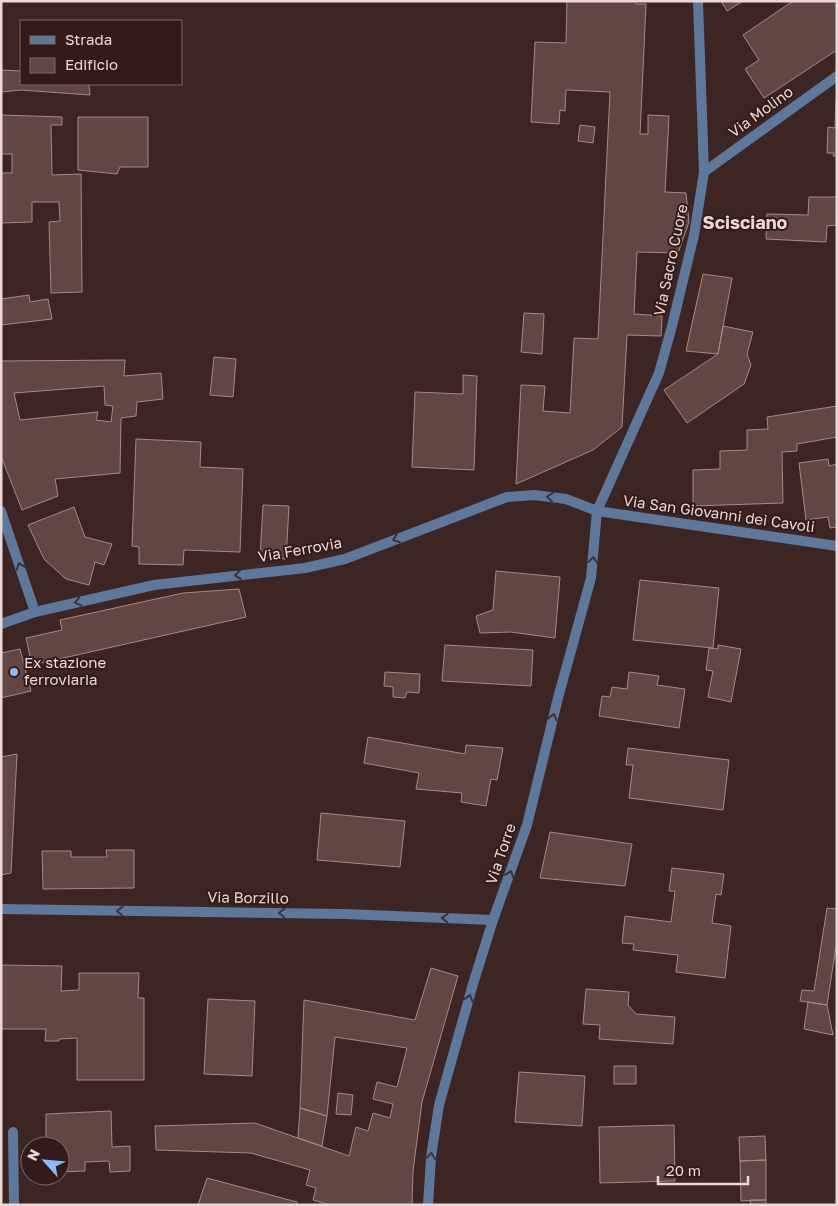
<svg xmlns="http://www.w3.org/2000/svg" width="838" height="1206" viewBox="0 0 838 1206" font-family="'Golos Text',sans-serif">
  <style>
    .building { fill: #614643; stroke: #a78986; fill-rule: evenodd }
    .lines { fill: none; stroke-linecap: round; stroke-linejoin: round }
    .minor { stroke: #5d789a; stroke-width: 10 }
    .tertiary { stroke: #5d789a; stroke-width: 10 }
    .oneway { stroke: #3e3239 }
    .poi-dot { fill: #87bbfb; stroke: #331b19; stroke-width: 2 }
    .labels { text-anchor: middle; stroke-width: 4; stroke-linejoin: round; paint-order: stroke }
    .street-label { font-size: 15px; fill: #ead9d7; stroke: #331b19 }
    .poi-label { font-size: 15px; fill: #ead9d7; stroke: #331b19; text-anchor: start }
    .quarter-label { font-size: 18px; font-weight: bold; fill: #ead9d7; stroke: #331b19 }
  </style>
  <rect width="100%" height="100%" fill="#3d2523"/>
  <path class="building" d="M567,1H636V4H646L640,134H648V115L669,116L665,192L686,193L689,222L678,253L637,252L634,314L662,316L661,336L627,335L622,427L593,450L516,484L521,385L545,386L543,411L570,413L574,338L598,339L610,92L566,90L565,111L560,110L559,124L531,122L535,42L566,43Z
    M721,1H743L727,11Z
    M793,1H837V50L764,98L745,69L759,60L743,35Z
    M1,70L21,71V84H89L90,95L21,90L1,92Z
    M836,101H837V156H833L834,153H827L828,127L835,128Z
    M1,115L62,117V125H51L52,175L81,174L82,292L51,293L49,222L60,221L59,202H32V222L1,223V173H12V154H1Z
    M78,117H148V167H120L117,174L78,170Z
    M580,125L595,127L593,143L578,141Z
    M809,197H837L836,225L827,226L826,242L766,239L767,214L808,215Z
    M703,274L732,278L718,354L686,351Z
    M29,295L30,302L48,299L52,319L1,325V299Z
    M524,313L544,314L542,354L521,352Z
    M723,326L753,332L747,354L751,365L744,384L687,423L664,390L718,354Z
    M214,357L236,359L233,397L210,395Z
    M125,360L124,376L161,373L163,399L137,402L136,416L121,418L120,473L55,479L58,496L22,510L1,456V361ZM104,386L105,405L113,406L111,422L96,420L98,412L20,420L14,393Z
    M463,375L477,376L474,470L412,467L415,392L463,394Z
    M837,406V437L797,444V451L782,452L783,503L693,506V470L720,469V451L747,450V430L768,429L767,417Z
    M136,439L201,442L200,467L243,469L240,552L184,550L183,565L139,564V547L132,546Z
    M828,459L829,466L837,464V527L830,528L828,517L806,520L799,463Z
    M263,505L289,506L286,559L260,557Z
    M74,507L85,537L112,544L104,565L95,562L89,585L66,579L44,559L28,525Z
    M496,571L560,577L555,638L511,632L480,633L476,616L493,610Z
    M640,580L719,588L713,648L633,640Z
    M239,589L246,617L32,665L26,638L62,630L60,620L183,593Z
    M445,645L533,650L531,686L442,681Z
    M718,645L741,649L731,702L708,697L713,671L706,670L709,648L718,649Z
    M20,649L31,691L1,698V653Z
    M385,672L420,674L419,693L407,692L405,698L393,697V687L384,686Z
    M629,672L659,676L657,685L685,689L679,728L599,716L602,696L610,697L612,687L627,689Z
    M368,737L465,754L466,745L503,748L497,780L491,779L486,806L461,802L462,793L416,789L419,773L364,763Z
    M628,748L729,760L723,810L629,798L633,765H626Z
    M17,754L11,873L1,875V757Z
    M321,813L405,821L400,867L317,860Z
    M550,832L632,844L625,886L540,878Z
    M106,850H134V888L43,889L42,851H71V857H107Z
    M672,868L724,874L721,895L716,894L712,923L731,926L725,978L676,972L678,955L633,950L634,944L622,943L625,916L671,922L675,891H669Z
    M827,908L837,909V940L827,1005L800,1001L802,990L814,991Z
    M1,965L62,966L61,991L79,990V973H139L138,998H144V1080H77V1038L59,1039V1041H45L46,1029H1Z
    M431,968L458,976L422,1102L413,1171L412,1205H330L313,1200L316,1188L306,1185L310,1170L251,1153L156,1150L155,1126L255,1123L349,1156L356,1127L368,1131L373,1113L390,1118L393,1104L373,1099L377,1082L397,1087L407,1048L335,1037L327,1116L300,1108L304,1000L415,1020Z
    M586,989L629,992L628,1005L636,1014L675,1017L673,1044L599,1039L600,1025L583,1024Z
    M208,999L255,1001L252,1076L204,1074Z
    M808,1002L827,1005L833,1035L804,1029Z
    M614,1066H636V1084H614Z
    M519,1072L585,1076L582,1126L515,1122Z
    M338,1093L353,1095L351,1115L336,1114Z
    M300,1108L327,1116L322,1146L298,1138Z
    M111,1111L112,1147L130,1146V1171L110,1172L109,1161L85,1162V1171L60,1172V1146H46V1114Z
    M674,1125L675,1181L600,1183L599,1127Z
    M765,1136L766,1160L740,1161L739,1137Z
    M766,1160V1200L741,1201L740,1161Z
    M207,1178L297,1202L298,1205H198Z
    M750,1200H766V1205H751Z"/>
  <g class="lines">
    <path class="minor" d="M704,172L837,76
      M1,511L35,612
      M597,511L837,546
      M1,909L345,914L493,920
      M13,1132L14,1205"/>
    <path class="tertiary" d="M1,624L35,612L154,585L305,568L345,559L507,497L534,495L566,499L597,511
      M428,1205L431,1157L439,1105L473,984L493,920L527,825L558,698L591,578L597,511L659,373L672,326L694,235L704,172L698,1"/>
  </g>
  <defs><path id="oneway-chevron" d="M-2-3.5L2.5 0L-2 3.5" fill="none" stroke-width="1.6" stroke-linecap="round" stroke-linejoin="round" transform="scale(1.25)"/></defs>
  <g class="oneway">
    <use href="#oneway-chevron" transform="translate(550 497) rotate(-173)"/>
    <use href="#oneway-chevron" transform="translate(396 539) rotate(159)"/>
    <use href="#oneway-chevron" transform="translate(593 560) rotate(-85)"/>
    <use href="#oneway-chevron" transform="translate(20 566) rotate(-109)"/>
    <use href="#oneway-chevron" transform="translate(238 575) rotate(173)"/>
    <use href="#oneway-chevron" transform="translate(78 602) rotate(167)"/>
    <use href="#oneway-chevron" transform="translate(553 717) rotate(-76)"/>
    <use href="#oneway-chevron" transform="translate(510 874) rotate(-71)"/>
    <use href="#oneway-chevron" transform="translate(120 911) rotate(-179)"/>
    <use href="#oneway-chevron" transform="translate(282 913) rotate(-179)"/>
    <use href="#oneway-chevron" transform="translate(445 918) rotate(-178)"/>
    <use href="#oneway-chevron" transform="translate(469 998) rotate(-74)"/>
    <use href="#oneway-chevron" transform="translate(431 1156) rotate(-83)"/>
  </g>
  <circle class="poi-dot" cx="14" cy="672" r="5"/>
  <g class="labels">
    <g class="street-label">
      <text transform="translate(761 112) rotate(-36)" y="5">Via Molino</text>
      <text transform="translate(671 260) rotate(-78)" y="5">Via Sacro Cuore</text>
      <text transform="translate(719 514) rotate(8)" y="5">Via San Giovanni dei Cavoli</text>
      <text transform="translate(300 550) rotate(-10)" y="5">Via Ferrovia</text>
      <text transform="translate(501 854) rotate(-71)" y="5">Via Torre</text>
      <text transform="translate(248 898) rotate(1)" y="5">Via Borzillo</text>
    </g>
    <g class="poi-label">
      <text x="24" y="668">Ex stazione<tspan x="24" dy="17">ferroviaria</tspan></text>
    </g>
    <g class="quarter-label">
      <text x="745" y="229">Scisciano</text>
    </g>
  </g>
  <rect width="838" height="1206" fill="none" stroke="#ead9d7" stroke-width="5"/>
  <rect x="20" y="20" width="162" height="65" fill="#331b19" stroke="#7c6765"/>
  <rect x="30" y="36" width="25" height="8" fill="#5d789a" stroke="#7c6765"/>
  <text x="65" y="45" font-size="15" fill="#ead9d7">Strada</text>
  <rect x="30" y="58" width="25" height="15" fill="#614643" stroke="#7c6765"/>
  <text x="65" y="70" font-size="15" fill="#ead9d7">Edificio</text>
  <g transform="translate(45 1161) rotate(297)"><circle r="24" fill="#331b19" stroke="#7c6765"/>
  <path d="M0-4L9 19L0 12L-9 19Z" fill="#87bbfb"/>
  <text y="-8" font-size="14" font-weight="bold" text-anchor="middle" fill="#ead9d7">N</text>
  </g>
  <path d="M658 1176v8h90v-8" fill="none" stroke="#ead9d7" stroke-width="2.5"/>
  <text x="666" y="1176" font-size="15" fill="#ead9d7" stroke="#331b19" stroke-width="4" paint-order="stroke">20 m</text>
</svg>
